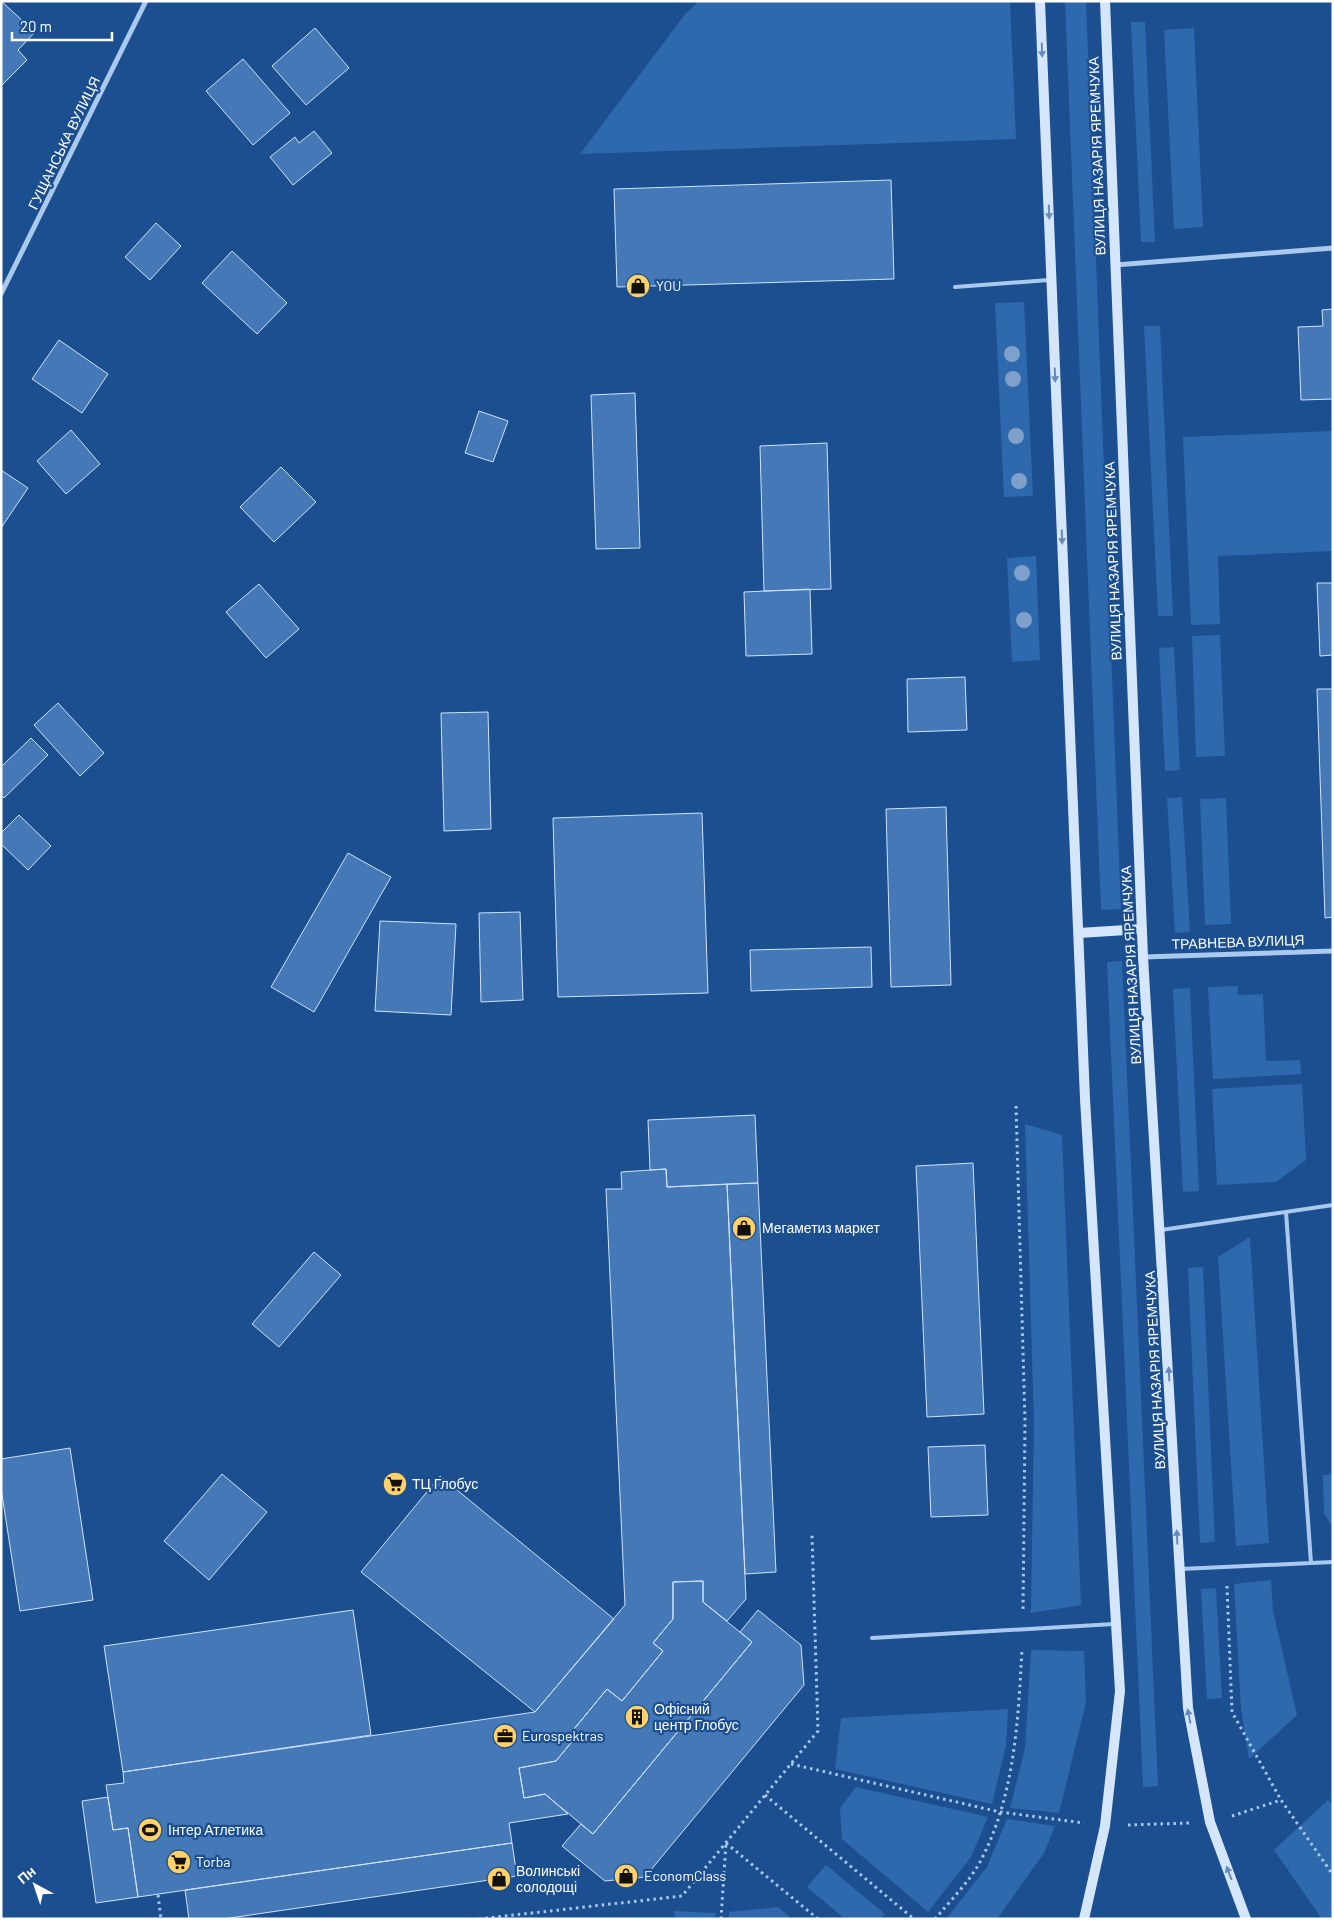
<svg xmlns="http://www.w3.org/2000/svg" width="1334" height="1920" viewBox="0 0 1334 1920" font-family="Barlow,sans-serif">
  <style>
    .green { fill: #2e69ad }
    .building { fill: #4478b7; stroke: #cfe3fa }
    .lines { fill: none; stroke-linecap: round; stroke-linejoin: round }
    .path { stroke: #a9c9ee; stroke-width: 3; stroke-dasharray: 2.5 4; stroke-linecap: butt }
    .lane { stroke: #a9c9ee; stroke-width: 4 }
    .street { stroke: #a9c9ee; stroke-width: 5 }
    .secondary { stroke: #d6e6fa; stroke-width: 10 }
    .tree { fill: #7ea0ca }
    .oneway { fill: #668bba }
    .labels { text-anchor: middle; stroke-width: 4.5; stroke-linejoin: round; paint-order: stroke }
    .street-label { font-size: 14px; fill: #fff; stroke: #1b4f8f }
    .poi-label { font-size: 14px; fill: #fff; stroke: #1b4f8f; text-anchor: start }
  </style>
  <rect width="100%" height="100%" fill="#1b4f8f"/>
  <path class="green" d="M699,1H1010L1016,139L580,154L686,13Z
    M1065,1H1086L1121,909L1101,910Z
    M1131,22H1145L1155,242H1141Z
    M1194,28L1203,227L1174,229L1164,30Z
    M1024,302L1033,496L1004,497L995,303Z
    M1144,326H1160L1173,616H1158Z
    M1333,431V551L1218,556L1220,624L1191,625L1183,437Z
    M1036,556L1040,660L1012,662L1007,558Z
    M1220,635L1225,756L1196,757L1192,636Z
    M1174,647L1180,770L1165,771L1159,648Z
    M1182,797L1190,932L1175,933L1167,798Z
    M1226,798L1231,924L1205,925L1200,799Z
    M1122,961L1158,1786L1143,1787L1107,962Z
    M1238,986V995L1263,994L1266,1061L1300,1060L1301,1074L1213,1079L1208,987Z
    M1190,988L1199,1191L1183,1192L1173,989Z
    M1302,1084L1306,1160L1276,1182L1217,1185L1212,1089Z
    M1025,1124L1062,1135L1081,1605L1031,1613L1034,1422Z
    M1250,1237L1269,1543L1236,1546L1218,1257Z
    M1203,1267L1215,1542L1200,1543L1188,1268Z
    M1333,1474V1527L1324,1514L1323,1475Z
    M1271,1580L1273,1611L1297,1715L1249,1759L1241,1708L1234,1584Z
    M1216,1588L1222,1698L1207,1699L1201,1589Z
    M1031,1650L1084,1651L1086,1703L1059,1813L1010,1808L1025,1748Z
    M1008,1709L1006,1746L992,1804L835,1769L841,1718Z
    M856,1787L988,1817L971,1857L928,1912L842,1839L840,1808Z
    M1328,1800L1333,1805V1919H1322L1274,1850Z
    M1007,1819L1055,1826L1044,1853L997,1919H946L987,1867Z
    M826,1865L885,1914L881,1919H845L807,1887Z
    M778,1907L792,1919H729V1912Z
    M674,1911L716,1913L715,1919H675Z"/>
  <path class="building" d="M1,1L35,32L18,50L27,60L1,86Z
    M315,28L349,68L306,105L272,66Z
    M243,59L290,113L253,145L206,91Z
    M314,131L332,153L293,185L270,157L295,137L299,143Z
    M891,180L894,279L617,287L614,189Z
    M156,223L181,246L150,280L125,257Z
    M232,251L287,303L257,334L202,283Z
    M1333,309V399L1301,400L1298,327L1323,326L1322,310Z
    M59,340L108,374L82,413L32,379Z
    M635,393L640,548L596,549L591,395Z
    M479,411L508,421L493,462L465,453Z
    M71,430L100,464L66,494L37,461Z
    M827,443L831,589L764,591L760,446Z
    M281,467L316,502L274,542L240,507Z
    M1,470L28,488L1,528Z
    M1317,583H1333V655L1320,656Z
    M259,584L299,629L266,658L226,612Z
    M810,589L812,654L746,656L744,592Z
    M965,677L967,730L908,732L907,679Z
    M1317,689H1333V917L1325,918Z
    M58,703L104,753L80,776L34,725Z
    M488,712L491,829L444,831L441,713Z
    M31,738L48,755L4,798L1,795V767Z
    M946,807L951,985L891,987L886,809Z
    M702,813L708,993L558,997L553,818Z
    M19,815L51,846L28,870L1,844V833Z
    M348,853L391,877L314,1012L271,987Z
    M520,912L523,1000L481,1002L479,913Z
    M380,921L456,924L451,1015L375,1011Z
    M871,947L872,987L751,991L750,950Z
    M755,1115L758,1183L667,1187L666,1169L650,1170L648,1120Z
    M973,1163L984,1414L927,1417L916,1166Z
    M666,1169L667,1187L727,1184L746,1599L727,1621L703,1602V1581L673,1582V1619L653,1643L663,1651L622,1701L607,1689L570,1734L575,1738L556,1761L519,1768L524,1798L545,1794L568,1814L509,1823L512,1843L138,1897L128,1828L113,1830L106,1785L124,1783L123,1772L535,1712L625,1605L606,1189H622L621,1172Z
    M758,1183L776,1572L745,1574L727,1184Z
    M314,1252L341,1275L279,1347L252,1324Z
    M985,1445L988,1515L931,1517L928,1447Z
    M70,1448L93,1600L20,1611L1,1488V1459Z
    M222,1474L267,1512L209,1580L164,1541Z
    M440,1476L614,1619L535,1712L361,1572Z
    M703,1581V1602L752,1642L593,1834L545,1794L524,1798L519,1768L556,1761L575,1738L570,1734L607,1689L622,1701L663,1651L653,1643L673,1619V1582Z
    M353,1610L371,1735L123,1772L104,1646Z
    M758,1610L801,1645L804,1685L645,1877L605,1881L562,1846L581,1824L593,1834L752,1642L740,1632Z
    M108,1797L113,1830L128,1828L138,1897L96,1903L82,1801Z
    M512,1843L517,1876L223,1919H189L185,1890Z"/>
  <g class="lines">
    <path class="path" d="M1016,1106L1025,1422L1023,1611
      M1227,1586L1232,1712L1281,1800
      M791,1764L1000,1812L1084,1823
      M765,1795L914,1919
      M1232,1816L1281,1800L1333,1875
      M1128,1825L1189,1823
      M726,1843L818,1919
      M158,1895L161,1919
      M479,1919L682,1896L818,1731L812,1535
      M721,1919L726,1843
      M935,1919C950,1901 969,1882 980,1862C1015,1796 1018,1721 1022,1649"/>
    <path class="lane" d="M955,287L1049,280
      M1161,1230L1333,1205
      M1311,1563L1333,1562
      M1181,1569L1311,1563L1286,1212
      M872,1638L1114,1624"/>
    <path class="street" d="M1115,265L1333,248
      M1,294L146,1
      M1143,957L1333,951"/>
    <path class="secondary" d="M1040,1L1085,1099L1120,1691L1105,1826L1084,1919
      M1105,1L1143,957L1188,1708L1210,1822L1246,1919
      M1079,933L1142,929"/>
  </g>
  <g class="tree">
    <circle cx="1012" cy="354" r="8"/>
    <circle cx="1013" cy="379" r="8"/>
    <circle cx="1016" cy="436" r="8"/>
    <circle cx="1019" cy="481" r="8"/>
    <circle cx="1022" cy="573" r="8"/>
    <circle cx="1024" cy="620" r="8"/>
  </g>
  <defs><path id="oneway-solid" d="M-6-.8H1V-3.2L6.5 0L1 3.2V.8H-6Z" transform="scale(1.25)"/></defs>
  <g class="oneway">
    <use href="#oneway-solid" transform="translate(1042 50) rotate(88)"/>
    <use href="#oneway-solid" transform="translate(1049 212) rotate(88)"/>
    <use href="#oneway-solid" transform="translate(1055 375) rotate(88)"/>
    <use href="#oneway-solid" transform="translate(1062 537) rotate(88)"/>
    <use href="#oneway-solid" transform="translate(1169 1374) rotate(-93)"/>
    <use href="#oneway-solid" transform="translate(1177 1537) rotate(-93)"/>
    <use href="#oneway-solid" transform="translate(1189 1716) rotate(-101)"/>
    <use href="#oneway-solid" transform="translate(1229 1873) rotate(-111)"/>
  </g>
  <defs>
    <g id="shop-disc" transform="scale(1.25)"><circle r="9.5" fill="#ffd166" stroke="#1b4f8f"/><path d="M-5-2.5h2.3a2.7 3.5 0 0 1 5.4 0H5L5.5 6h-11ZM-1.5-2.5h3a1.5 2.3 0 0 0-3 0Z" fill="#111"/></g>
    <g id="supermarket-disc" transform="scale(1.25)"><circle r="9.5" fill="#ffd166" stroke="#1b4f8f"/><path d="M-6-5.5h2.5l.6 2H6L4.5 2H-2.5L-4.4-4H-6ZM-1.5 3.2a1.3 1.3 0 1 0 .1 0ZM3 3.2a1.3 1.3 0 1 0 .1 0Z" fill="#111"/></g>
    <g id="building-disc" transform="scale(1.25)"><circle r="9.5" fill="#ffd166" stroke="#1b4f8f"/><path d="M-4-6H4V6H1V3H-1V6H-4ZM-2.5-4.3h1.7v1.8h-1.7ZM.8-4.3h1.7v1.8H.8ZM-2.5-1h1.7V.8h-1.7ZM.8-1h1.7V.8H.8Z" fill="#111"/></g>
    <g id="office-disc" transform="scale(1.25)"><circle r="9.5" fill="#ffd166" stroke="#1b4f8f"/><path d="M-6-3h4V-5.5h4V-3h4V5H-6ZM-1-4.5V-3h2v-1.5ZM-6 0V1H6V0Z" fill="#111"/></g>
    <g id="stadium-disc" transform="scale(1.25)"><circle r="9.5" fill="#ffd166" stroke="#1b4f8f"/><path d="M0-5a6.5 5 0 1 0 0 10a6.5 5 0 1 0 0-10ZM-3.5-1.8h7v3.6h-7Z" fill="#111"/></g>
  </defs>
  <g fill-rule="evenodd">
    <use href="#shop-disc" x="638" y="286"/>
    <use href="#shop-disc" x="744" y="1228"/>
    <use href="#supermarket-disc" x="395" y="1484"/>
    <use href="#building-disc" x="637" y="1717"/>
    <use href="#office-disc" x="505" y="1736"/>
    <use href="#stadium-disc" x="150" y="1830"/>
    <use href="#supermarket-disc" x="179" y="1862"/>
    <use href="#shop-disc" x="626" y="1876"/>
    <use href="#shop-disc" x="499" y="1879"/>
  </g>
  <g class="labels">
    <g class="street-label">
      <text transform="translate(64 143) rotate(-64)" y="5">ГУЩАНСЬКА ВУЛИЦЯ</text>
      <text transform="translate(1097 156) rotate(-92)" y="5">ВУЛИЦЯ НАЗАРІЯ ЯРЕМЧУКА</text>
      <text transform="translate(1113 561) rotate(-92)" y="5">ВУЛИЦЯ НАЗАРІЯ ЯРЕМЧУКА</text>
      <text transform="translate(1238 942) rotate(-2)" y="5">ТРАВНЕВА ВУЛИЦЯ</text>
      <text transform="translate(1131 965) rotate(-93)" y="5">ВУЛИЦЯ НАЗАРІЯ ЯРЕМЧУКА</text>
      <text transform="translate(1155 1370) rotate(-93)" y="5">ВУЛИЦЯ НАЗАРІЯ ЯРЕМЧУКА</text>
    </g>
    <g class="poi-label">
      <text x="656" y="291">YOU</text>
      <text x="762" y="1233">Мегаметиз маркет</text>
      <text x="412" y="1489">ТЦ Глобус</text>
      <text x="654" y="1714">Офісний<tspan x="654" dy="16">центр Глобус</tspan></text>
      <text x="522" y="1741">Eurospektras</text>
      <text x="168" y="1835">Інтер Атлетика</text>
      <text x="196" y="1867">Torba</text>
      <text x="516" y="1876">Волинські<tspan x="516" dy="16">солодощі</tspan></text>
      <text x="644" y="1881">EconomClass</text>
    </g>
  </g>
  <rect width="1334" height="1920" fill="none" stroke="#ffffff" stroke-width="5"/>
  <g transform="translate(35 1885) rotate(320)" stroke="#1b4f8f" stroke-width="4" paint-order="stroke">
  <path d="M0-4L9 19L0 12L-9 19Z" fill="#ffffff"/>
  <text y="-8" font-size="14" font-weight="bold" text-anchor="middle" fill="#ffffff">Пн</text>
  </g>
  <path d="M12 32v8h100v-8" fill="none" stroke="#ffffff" stroke-width="2.5"/>
  <text x="20" y="32" font-size="15" fill="#ffffff" stroke="#1b4f8f" stroke-width="4" paint-order="stroke">20 m</text>
</svg>
